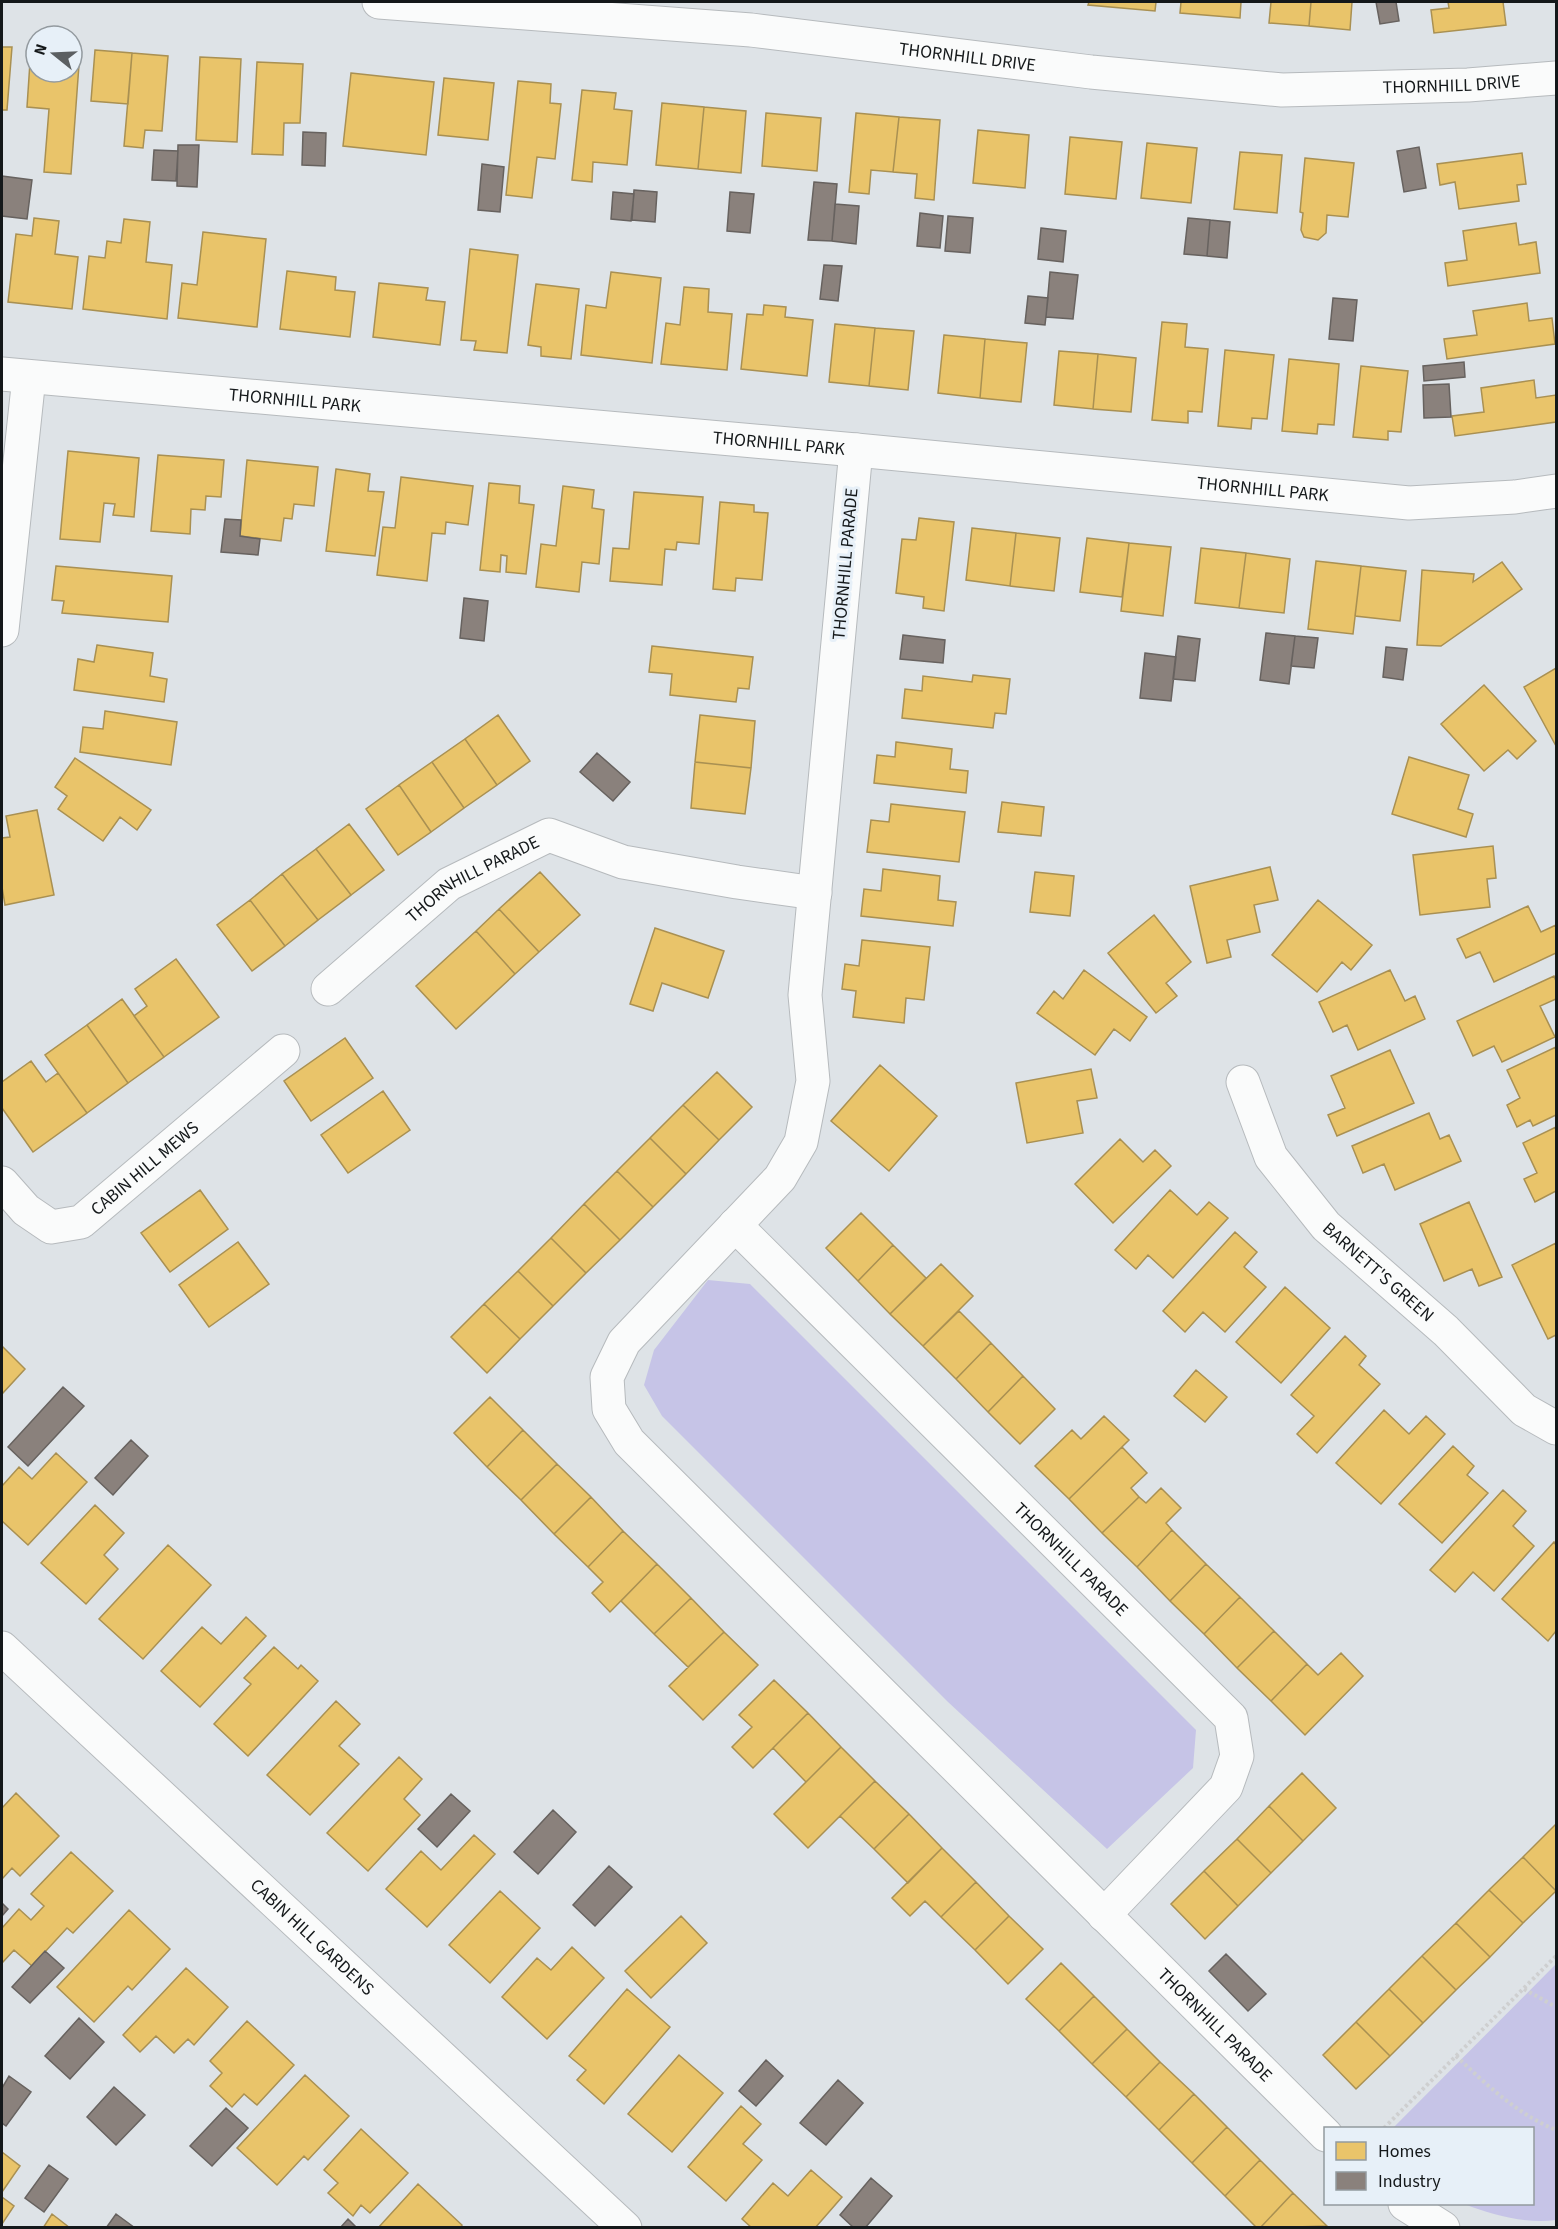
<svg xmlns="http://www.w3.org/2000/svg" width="1558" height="2229" viewBox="0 0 1558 2229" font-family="'Source Sans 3',sans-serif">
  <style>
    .green { fill: #c6c4e7 }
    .homes { fill: #e9c46a; stroke: #a99052; stroke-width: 1.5 }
    .industry { fill: #8a817c; stroke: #67625f; stroke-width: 1.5 }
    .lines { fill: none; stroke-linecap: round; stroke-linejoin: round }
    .minor-casing { stroke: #b6babd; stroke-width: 35 }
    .path { stroke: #cecfd0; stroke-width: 4; stroke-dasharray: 3 3; stroke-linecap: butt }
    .minor { stroke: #fafbfb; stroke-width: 33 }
    .labels { text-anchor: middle; stroke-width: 6; stroke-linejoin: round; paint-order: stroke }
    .street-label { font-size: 18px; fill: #14181a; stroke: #e7f0f8 }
  </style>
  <rect width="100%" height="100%" fill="#dee3e7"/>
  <path class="green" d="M708,1280L750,1284L1196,1730L1193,1768L1107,1849L948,1702L662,1416L644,1385L654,1350Z
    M1556,1964V2220C1526,2224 1492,2215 1464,2204H1532V2128H1393Z"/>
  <path class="homes" d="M1089,2H1156L1155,11L1088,5Z
    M1181,2H1241L1240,18L1180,13Z
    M1271,2H1311L1309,26L1269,23Z
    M1311,2H1352L1350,30L1309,26Z
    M1448,2H1503L1506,25L1434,33L1431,10L1449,8Z
    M2,47H12L7,110H2Z
    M31,47H36V72H72V50L80,51L71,174L44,172L49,109L27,107Z
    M95,50L132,53L128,104L91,101Z
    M132,53L168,56L162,131L145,130L143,148L124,146Z
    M200,57L241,59L237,142L196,140Z
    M257,62L303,64L300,123H284L283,155L252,154Z
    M351,73L434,82L426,155L343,146Z
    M444,78L494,83L488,140L438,135Z
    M518,81L551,84L550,103L561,104L555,159L537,157L532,198L506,195Z
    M582,90L616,93L614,109L632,111L627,165L593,162L592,182L572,180Z
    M662,103L704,107L698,169L656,165Z
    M704,107L746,111L741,173L698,169Z
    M766,113L821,118L817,171L762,166Z
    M856,113L899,117L893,172L871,170L869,194L849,192Z
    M899,117L940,120L934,200L915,198L917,174L893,172Z
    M978,130L1029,135L1025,188L973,183Z
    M1070,137L1122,142L1116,199L1065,194Z
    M1147,143L1197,148L1191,203L1141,198Z
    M1240,152L1282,155L1277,213L1234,209Z
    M1522,153L1526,184L1517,185L1519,201L1459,209L1455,182L1440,185L1437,164Z
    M1305,158L1354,163L1348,217L1327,215L1326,233L1318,240L1304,237L1301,230L1303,213L1300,212Z
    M34,218L59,221L55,254L78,257L72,309L8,302L16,234L32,236Z
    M124,219L150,222L146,262L172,265L167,319L83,309L89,256L105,258L107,241L121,243Z
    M1516,223L1519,245L1536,242L1540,273L1448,286L1445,263L1467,260L1463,231Z
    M203,232L266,239L257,327L178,318L182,283L197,285Z
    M470,249L518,255L507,353L474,350L476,341L461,340Z
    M287,271L336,277L335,290L355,292L350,337L280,329Z
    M611,272L661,278L652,363L581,355L586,305L606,308Z
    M379,283L428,288L426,300L445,302L440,345L373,337Z
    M536,284L579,289L571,359L541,356V347L528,345Z
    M684,287L709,289L708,312L732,314L727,370L661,364L666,323L680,325Z
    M1527,303L1529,321L1552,318L1555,344L1447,359L1444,339L1477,335L1473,311Z
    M764,305L786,307L785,317L813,320L807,376L741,369L747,314L763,315Z
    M1162,322L1187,324L1185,347L1208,349L1202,412L1188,411V423L1152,420Z
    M835,324L875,328L869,386L829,382Z
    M875,328L914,331L908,390L869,386Z
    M944,335L985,339L980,398L938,393Z
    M985,339L1027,343L1021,402L980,398Z
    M1225,350L1274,355L1267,419L1252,418L1251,429L1218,426Z
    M1059,351L1098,354L1093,409L1054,405Z
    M1098,354L1136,358L1131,412L1093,409Z
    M1289,359L1339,364L1334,425L1318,424L1317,434L1282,431Z
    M1361,366L1408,371L1401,432L1388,431V440L1353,437Z
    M1534,380L1536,398L1556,395V422L1455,436L1452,416L1484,412L1481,388Z
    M68,451L139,458L134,517L113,515L115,504L104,503L100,542L60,539Z
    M158,455L224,460L221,497L206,496L205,510L191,509L190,534L151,531Z
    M247,460L318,467L314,506L294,504L292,519L284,518L281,541L240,536Z
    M336,469L370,474L368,491L384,492L375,556L326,551Z
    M401,477L473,486L468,525L446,522L445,534L432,533L427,581L377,575L383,527L395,528Z
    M489,483L520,486L519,503L534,505L526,574L506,572L507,556L501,555L500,572L480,570Z
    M563,486L594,490L592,508L604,510L599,564L582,562L579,592L536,587L541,544L556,546Z
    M634,492L703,497L699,544L677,542L676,550L665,549L662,585L610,581L613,548L629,549Z
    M720,502L754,505V512L768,513L762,580L736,578L735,591L713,589Z
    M919,518L954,522L944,611L923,608L924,597L896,593L902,539L916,540Z
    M972,528L1016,533L1010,586L966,580Z
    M1016,533L1060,538L1054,591L1010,586Z
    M1087,538L1129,543L1122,597L1080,592Z
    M1129,543L1171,547L1163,616L1121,611Z
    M1201,548L1246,553L1239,608L1195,603Z
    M1246,553L1290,559L1284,613L1239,608Z
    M1316,561L1361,566L1353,634L1308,629Z
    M1502,562L1522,589L1441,646L1417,645L1422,570L1474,574L1473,582Z
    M56,566L172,576L168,622L62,613L64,601L52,600Z
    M1361,566L1406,571L1400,621L1355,616Z
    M97,645L153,653L150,676L167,679L164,702L74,690L78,659L94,662Z
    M652,646L753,657L749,689L738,688L736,702L670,695L672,674L649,672Z
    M1556,668V746L1524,687Z
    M973,675L1010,679L1006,714L995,713L993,728L902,718L905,689L922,691L923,676L972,682Z
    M1484,685L1536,741L1517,759L1508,750L1484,771L1441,724Z
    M105,711L177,722L171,765L80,752L83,727L103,729Z
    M498,715L530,761L497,785L465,739Z
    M700,715L755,721L751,768L695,762Z
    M465,739L497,785L464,808L432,762Z
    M896,742L952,749L950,769L968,771L966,793L874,783L877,755L895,757Z
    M1409,757L1469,775L1458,809L1473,814L1466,837L1392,814Z
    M75,758L151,810L137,830L120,817L103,841L58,809L67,796L55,787Z
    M432,762L464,808L431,832L399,785Z
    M695,762L751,768L745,814L691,808Z
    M399,785L431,832L398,855L366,809Z
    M1002,802L1044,807L1041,836L998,832Z
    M891,804L965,812L959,862L867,852L871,820L889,822Z
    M37,810L54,895L5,905L2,887V838L10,837L6,816Z
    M349,824L384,870L351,895L316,849Z
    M1493,846L1496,878L1487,879L1490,907L1420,915L1413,855Z
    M316,849L351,895L318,920L282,874Z
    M1270,867L1278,900L1254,905L1260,932L1227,940L1231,957L1207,963L1190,886Z
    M883,869L940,876L938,900L956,902L953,926L861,916L864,889L881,891Z
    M540,872L580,915L539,952L499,909Z
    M1035,872L1074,876L1070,916L1030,912Z
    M282,874L318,920L285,946L250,900Z
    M250,900L285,946L252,971L217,925Z
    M1318,900L1372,945L1351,970L1342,962L1317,992L1272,955Z
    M1528,906L1541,932L1556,925V953L1494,982L1480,952L1466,958L1457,939Z
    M499,909L539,952L515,974L476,931Z
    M1154,915L1191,962L1166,983L1177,996L1156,1013L1108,953Z
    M655,928L724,951L708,998L662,983L653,1011L630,1004Z
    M476,931L515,974L456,1029L416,986Z
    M862,940L930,947L924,1000L906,998L904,1023L853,1017L856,991L842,989L845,964L859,966Z
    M176,959L219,1017L164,1057L134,1016L147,1006L135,989Z
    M1084,970L1147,1017L1130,1041L1114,1029L1095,1055L1037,1013L1054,991L1063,999Z
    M1390,970L1405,1001L1415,996L1425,1019L1358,1050L1347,1025L1333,1032L1319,1002Z
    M1554,976L1556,981V999L1540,1006L1555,1037L1502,1062L1494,1046L1473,1056L1457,1021Z
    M122,999L164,1057L128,1083L87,1025Z
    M87,1025L128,1083L87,1113L45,1055Z
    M345,1038L373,1078L311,1121L284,1081Z
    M1556,1047V1115L1533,1126L1530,1120L1517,1127L1507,1105L1520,1098L1507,1070Z
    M1390,1050L1414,1103L1337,1136L1328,1115L1345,1108L1331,1076Z
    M31,1061L46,1082L58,1073L87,1113L33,1152L2,1108V1082Z
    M880,1065L937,1116L889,1171L831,1121Z
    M1091,1069L1097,1098L1077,1101L1083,1133L1027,1143L1016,1083Z
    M717,1072L752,1107L719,1140L683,1105Z
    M383,1091L410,1130L348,1173L321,1135Z
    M683,1105L719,1140L686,1174L650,1138Z
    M1429,1113L1440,1139L1449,1135L1461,1161L1395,1190L1384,1164L1363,1173L1352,1146Z
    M1556,1127V1191L1535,1202L1524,1179L1537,1173L1523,1143Z
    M650,1138L686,1174L653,1207L617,1171Z
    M1120,1139L1143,1162L1155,1150L1171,1166L1113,1223L1075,1184Z
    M617,1171L653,1207L620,1240L584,1204Z
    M200,1190L228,1229L170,1272L141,1233Z
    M1170,1190L1197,1215L1209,1202L1228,1218L1173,1278L1148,1255L1136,1269L1115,1250Z
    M1469,1202L1502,1277L1479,1286L1472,1269L1444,1281L1420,1224Z
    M584,1204L620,1240L586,1273L551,1238Z
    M861,1213L893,1245L858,1281L826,1248Z
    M1235,1232L1257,1252L1244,1267L1266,1287L1225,1332L1203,1312L1185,1332L1163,1311Z
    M551,1238L586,1273L553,1306L518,1271Z
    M238,1242L269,1284L209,1327L179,1285Z
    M1556,1243V1335L1548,1339L1512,1265Z
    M893,1245L926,1278L890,1314L858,1281Z
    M941,1264L973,1296L923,1346L890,1314Z
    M518,1271L553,1306L520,1339L484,1304Z
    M1285,1287L1330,1328L1281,1383L1236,1342Z
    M484,1304L520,1339L487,1373L451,1337Z
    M959,1311L991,1343L956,1379L923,1346Z
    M1345,1336L1366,1356L1359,1365L1380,1384L1317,1453L1297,1434L1314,1416L1291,1395Z
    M991,1343L1023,1376L988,1412L956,1379Z
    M2,1346L25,1369L2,1394Z
    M1196,1370L1227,1397L1205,1422L1174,1396Z
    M1023,1376L1055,1409L1020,1444L988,1412Z
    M490,1397L523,1430L487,1467L454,1433Z
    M1384,1410L1409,1434L1426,1416L1445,1434L1381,1504L1336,1463Z
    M1104,1416L1129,1440L1069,1499L1035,1466L1072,1430L1081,1439Z
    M523,1430L557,1464L521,1500L487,1467Z
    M1453,1446L1474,1466L1467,1475L1488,1493L1442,1543L1399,1504Z
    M1122,1447L1147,1473L1131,1488L1139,1497L1102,1533L1069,1499Z
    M56,1453L87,1482L28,1545L2,1521V1486L19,1467L32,1479Z
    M557,1464L591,1497L554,1534L521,1500Z
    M1161,1488L1181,1508L1166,1523L1172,1530L1137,1567L1102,1533L1139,1497L1146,1503Z
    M1503,1490L1526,1511L1513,1526L1534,1546L1494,1591L1473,1572L1455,1592L1430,1570Z
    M591,1497L623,1531L588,1567L554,1534Z
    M95,1505L124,1533L104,1555L118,1569L86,1604L41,1563Z
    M1172,1530L1206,1564L1170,1601L1137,1567Z
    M623,1531L657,1564L610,1612L592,1593L603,1582L588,1567Z
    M1554,1542L1556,1545V1631L1548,1641L1502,1599Z
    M168,1545L211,1585L143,1659L99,1619Z
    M657,1564L691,1598L654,1634L621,1601Z
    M1206,1564L1240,1597L1204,1634L1170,1601Z
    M1240,1597L1274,1631L1237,1668L1204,1634Z
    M691,1598L724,1632L688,1667L654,1634Z
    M246,1617L266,1636L200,1707L161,1671L202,1627L221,1644Z
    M1274,1631L1307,1664L1271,1701L1237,1668Z
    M724,1632L758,1665L703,1720L669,1686Z
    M274,1647L298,1669L301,1665L318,1681L248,1756L214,1724L251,1684L244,1678Z
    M1341,1653L1363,1676L1305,1735L1271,1701L1307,1664L1318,1675Z
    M774,1680L808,1713L753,1768L732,1747L752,1727L739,1715Z
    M336,1701L360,1724L339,1746L359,1764L310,1815L267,1775Z
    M808,1713L841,1747L806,1782L773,1748Z
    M841,1747L875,1781L808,1848L774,1814Z
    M399,1757L422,1779L404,1799L420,1815L368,1871L327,1833Z
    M1302,1773L1336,1808L1303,1841L1269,1806Z
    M875,1781L909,1814L874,1849L840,1816Z
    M16,1793L59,1836L20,1876L12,1868L2,1879V1808Z
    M1269,1806L1303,1841L1271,1873L1237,1839Z
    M909,1814L942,1848L908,1883L874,1849Z
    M1556,1824V1891L1523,1857Z
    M474,1835L495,1854L427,1927L386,1889L421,1851L441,1870Z
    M1237,1839L1271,1873L1238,1906L1204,1871Z
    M942,1848L976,1882L941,1917L925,1901L910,1916L892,1898Z
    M71,1852L113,1891L73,1933L67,1928L32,1966L14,1950L2,1963V1928L19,1909L31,1920L44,1906L31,1894Z
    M1523,1857L1556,1891L1523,1923L1489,1890Z
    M1204,1871L1238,1906L1205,1939L1171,1904Z
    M976,1882L1009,1916L975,1950L941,1917Z
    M1489,1890L1523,1923L1490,1957L1456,1923Z
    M500,1891L540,1928L490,1983L449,1945Z
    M129,1910L170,1949L132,1990L128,1986L94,2022L57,1987Z
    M681,1916L707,1943L651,1998L625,1971Z
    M1009,1916L1043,1949L1008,1984L975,1950Z
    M1456,1923L1490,1957L1456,1990L1422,1956Z
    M572,1947L604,1978L547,2039L502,1997L537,1958L551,1970Z
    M1422,1956L1456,1990L1423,2023L1389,1989Z
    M1061,1963L1094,1996L1059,2031L1026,1999Z
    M186,1968L228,2007L194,2045L188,2039L174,2053L156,2036L140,2052L123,2035Z
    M627,1989L670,2027L604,2104L577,2080L586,2070L569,2056Z
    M1389,1989L1423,2023L1390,2056L1356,2022Z
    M1094,1996L1127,2029L1092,2064L1059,2031Z
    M247,2021L294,2065L257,2105L244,2094L232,2107L210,2086L222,2073L210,2061Z
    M1356,2022L1390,2056L1356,2089L1323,2055Z
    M1127,2029L1160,2062L1126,2097L1092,2064Z
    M679,2055L723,2093L672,2152L628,2114Z
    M1160,2062L1194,2094L1159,2130L1126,2097Z
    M305,2075L349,2116L308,2160L304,2156L277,2185L237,2148Z
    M1194,2094L1227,2127L1192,2163L1159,2130Z
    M741,2106L761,2124L743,2144L762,2160L726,2201L688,2167Z
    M1227,2127L1260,2160L1225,2196L1192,2163Z
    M361,2129L408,2173L370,2213L361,2205L353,2216L328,2193L338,2183L324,2170Z
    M2,2152L20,2166L2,2192Z
    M1260,2160L1293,2193L1260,2228H1257L1225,2196Z
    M811,2170L842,2197L815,2228H752L742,2219L773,2183L788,2196Z
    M418,2184L462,2225L460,2228H378Z
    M1293,2193L1327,2226L1260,2228Z
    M2,2197L14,2206L2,2224Z
    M52,2214L70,2228H43Z"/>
  <path class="industry" d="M1376,2H1396L1399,21L1380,24Z
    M303,132L326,133L325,166L302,165Z
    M178,145H199L197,187L177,186Z
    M1419,147L1426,188L1404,192L1397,151Z
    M154,150L178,151L176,181L152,180Z
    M482,164L504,167L500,212L478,210Z
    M2,176L32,180L27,219L2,216Z
    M814,182L837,184L832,241L808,240Z
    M634,190L657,192L655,222L632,220Z
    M613,192L634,194L631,221L611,219Z
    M730,192L754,194L750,233L727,231Z
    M835,204L859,206L856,244L832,241Z
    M920,213L943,216L940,248L917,246Z
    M948,216L973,218L970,253L945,251Z
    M1188,218L1210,220L1207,256L1184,254Z
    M1210,220L1230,222L1227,258L1207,256Z
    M1041,228L1066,231L1063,262L1038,259Z
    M824,265L842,266L838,301L820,299Z
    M1050,272L1078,275L1073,319L1046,317Z
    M1028,296L1048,298L1045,325L1025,323Z
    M1333,298L1357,300L1353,341L1329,339Z
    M1464,362L1465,377L1424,381L1423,366Z
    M1449,384L1451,417L1424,418L1423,385Z
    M225,519L241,520L240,536L260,539L258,555L221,552Z
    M464,598L488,601L484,641L460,638Z
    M1266,633L1295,636L1289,684L1260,680Z
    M903,635L945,640L943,663L900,659Z
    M1178,636L1200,639L1195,681L1173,679Z
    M1295,636L1318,638L1314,668L1291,666Z
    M1386,647L1407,649L1403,680L1383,677Z
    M1145,653L1176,657L1171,701L1140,698Z
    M597,753L630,782L613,801L580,772Z
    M63,1387L84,1406L28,1466L8,1447Z
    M131,1440L148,1456L113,1495L95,1478Z
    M451,1794L470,1811L437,1847L418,1829Z
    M553,1810L576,1832L538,1874L514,1852Z
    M609,1866L632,1887L595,1926L573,1905Z
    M2,1903L8,1909L2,1916Z
    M45,1951L64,1968L30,2003L12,1987Z
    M1226,1954L1266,1994L1248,2011L1209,1971Z
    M79,2018L104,2042L70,2079L45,2056Z
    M766,2060L783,2076L756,2106L739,2091Z
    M9,2076L31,2092L6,2126L2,2123V2088Z
    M838,2080L863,2103L826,2145L800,2123Z
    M114,2087L145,2115L116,2145L87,2117Z
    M226,2108L248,2128L212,2166L190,2146Z
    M49,2165L68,2179L44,2212L25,2198Z
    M871,2178L892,2196L865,2228H854L840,2215Z
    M116,2214L135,2228H106Z
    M348,2219L357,2228H340Z"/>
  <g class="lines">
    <g class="minor-casing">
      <g id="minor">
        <path id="s1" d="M379,2L751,30L1091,72L1282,90L1468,85L1556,78"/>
        <path id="s2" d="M2,374L856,450L1409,503L1515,497L1556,491"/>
        <path id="s3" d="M856,450L805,995L813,1081L801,1142L780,1178L624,1342L607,1377L609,1409L629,1442L1326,2135"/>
        <path d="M2,630L29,377"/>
        <path id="s4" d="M328,989L449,884L549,835L623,862L737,882L815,893"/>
        <path id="s5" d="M1243,1082L1271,1157L1326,1226L1446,1331L1524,1410L1556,1428"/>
        <path id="s6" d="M2,1183L26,1210L51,1227L81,1222L283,1051"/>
        <path id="s7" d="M735,1225L1231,1718L1237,1756L1226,1787L1104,1915"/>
        <path id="s8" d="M2,1648L625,2228"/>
        <path d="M1405,2204L1443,2228"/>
      </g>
    </g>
    <path class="path" d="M1524,1989L1556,2007
      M1456,2056C1487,2085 1517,2114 1556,2130
      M1384,2128L1556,1956"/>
    <use href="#minor" class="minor"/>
  </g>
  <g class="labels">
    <g class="street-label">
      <text dy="6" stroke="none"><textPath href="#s1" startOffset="591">THORNHILL DRIVE</textPath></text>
      <text dy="6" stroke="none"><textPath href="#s1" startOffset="1077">THORNHILL DRIVE</textPath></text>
      <text dy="6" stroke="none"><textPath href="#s2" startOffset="294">THORNHILL PARK</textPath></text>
      <text dy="6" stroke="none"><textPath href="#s2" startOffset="780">THORNHILL PARK</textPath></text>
      <text dy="6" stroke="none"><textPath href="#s2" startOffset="1266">THORNHILL PARK</textPath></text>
      <text transform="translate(845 564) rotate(-85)" y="6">THORNHILL PARADE</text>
      <text dy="6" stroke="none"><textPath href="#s4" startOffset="183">THORNHILL PARADE</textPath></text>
      <text dy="6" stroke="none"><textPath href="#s6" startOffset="180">CABIN HILL MEWS</textPath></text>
      <text dy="6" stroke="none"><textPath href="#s5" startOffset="238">BARNETT'S GREEN</textPath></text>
      <text dy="6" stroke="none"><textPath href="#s7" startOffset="474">THORNHILL PARADE</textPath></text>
      <text dy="6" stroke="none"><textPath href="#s8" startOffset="424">CABIN HILL GARDENS</textPath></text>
      <text dy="6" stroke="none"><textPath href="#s3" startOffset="1900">THORNHILL PARADE</textPath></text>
    </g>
  </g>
  <rect width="1558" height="2229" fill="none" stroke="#14181a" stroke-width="6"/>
  <rect x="1324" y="2127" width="210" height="78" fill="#e7f0f8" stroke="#939a9f" stroke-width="1.5"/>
  <rect x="1336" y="2142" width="30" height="18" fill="#e9c46a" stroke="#939a9f" stroke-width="1.5"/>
  <text x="1378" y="2157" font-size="18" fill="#14181a">Homes</text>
  <rect x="1336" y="2172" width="30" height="18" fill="#8a817c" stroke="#939a9f" stroke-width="1.5"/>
  <text x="1378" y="2187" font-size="18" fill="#14181a">Industry</text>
  <g transform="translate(54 54) rotate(288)"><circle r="28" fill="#e7f0f8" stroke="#939a9f" stroke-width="1.5"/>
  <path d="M0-4.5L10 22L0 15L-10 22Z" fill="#5b5f62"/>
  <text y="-9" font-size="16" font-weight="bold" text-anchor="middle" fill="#14181a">N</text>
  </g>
</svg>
